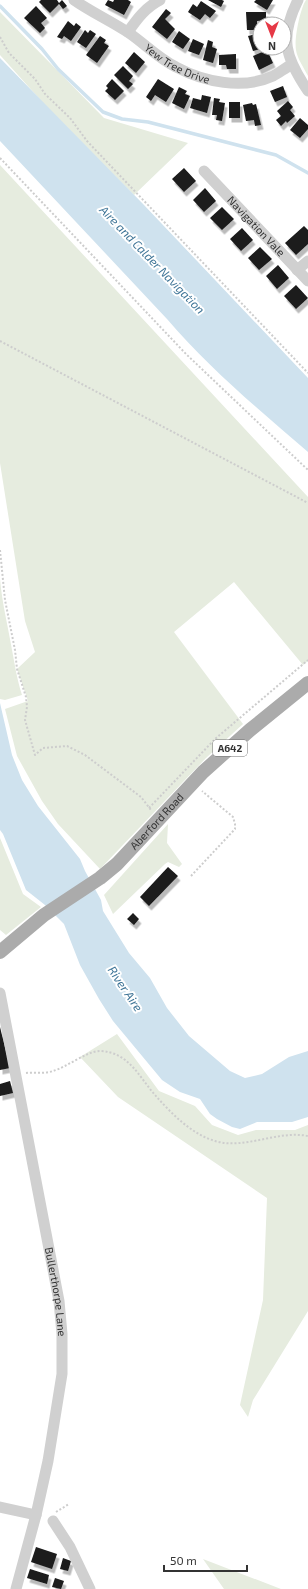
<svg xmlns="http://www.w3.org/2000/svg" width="308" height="1589" viewBox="0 0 308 1589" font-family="'Exo 2',sans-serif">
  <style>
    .green { fill: #e6ecdf }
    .water { fill: #cfe2ee }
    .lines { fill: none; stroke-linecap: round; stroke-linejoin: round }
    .stream { stroke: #cfe2ee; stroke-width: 3.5 }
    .building { fill: #1a1a1a; filter: url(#shadow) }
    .path { stroke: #cdcdcd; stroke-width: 2; stroke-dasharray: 2 2; stroke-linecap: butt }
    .minor { stroke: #d0d0d0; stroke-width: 11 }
    .major { stroke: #ababab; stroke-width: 14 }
    .labels { text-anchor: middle; stroke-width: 4; stroke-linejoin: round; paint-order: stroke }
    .shield { fill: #fff; stroke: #707070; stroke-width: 1 }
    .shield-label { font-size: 10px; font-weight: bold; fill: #333 }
    .street-label { font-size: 11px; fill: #333; stroke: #fff }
    .water-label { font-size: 12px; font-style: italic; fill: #3f7597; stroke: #fff }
  </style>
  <defs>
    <filter id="shadow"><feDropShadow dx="2.5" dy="4.5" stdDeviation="0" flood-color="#0004"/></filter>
  </defs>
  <rect width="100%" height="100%" fill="#fff"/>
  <path class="green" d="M306,0H308V76C304,68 297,58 296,50C294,39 300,9 306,0Z
    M0,12L104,118L188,143L134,195L45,105L0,55Z
    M0,165L308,497V661L303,665L234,582L174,632L243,724L206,758L100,869L58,824L42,801L17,756L5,709L28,701L17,669L35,652L25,621L0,463Z
    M0,579C2,603 8,626 12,650C15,666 17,679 22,695L5,700L0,699Z
    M168,824L167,843L182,864L179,867L168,862L165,864L113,914L104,895Z
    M0,838L23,894L41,907L6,935L0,930Z
    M117,1034L159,1091L195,1106L212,1125L238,1135L256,1130H295L308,1125V1311L253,1400L248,1417L240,1405L263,1300L267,1198L118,1097L80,1057Z
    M203,1559L281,1589H224Z"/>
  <path class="water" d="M0,58L144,205L308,378V452C259,410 209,368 167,319L0,141Z
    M0,703L12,755L22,780L38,806L80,859L85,871L101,900L103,911L129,953L150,978L167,1008L189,1036L230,1071L245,1078L262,1074L289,1057L308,1051V1117L292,1122H257L240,1129L232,1127L217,1119L210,1114L200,1099L180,1092L162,1080L113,1021L99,999L80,965L64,924L45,905L26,890L3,834L0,830Z"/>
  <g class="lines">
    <path class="stream" d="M0,6L42,49L58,69L103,112L122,119L148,122L276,155L308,173"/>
  </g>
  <path class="building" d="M41,0H57L59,3L62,0L67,6L63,9L59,4L50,13L39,2Z
    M108,0L113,2L114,0H128L131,2L124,15L105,5Z
    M208,0H222L224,1L221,7Z
    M256,0H273L267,10L254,2Z
    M201,1L216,11L210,18L205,14L200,20L188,12L193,4L197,7Z
    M36,6L47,18L41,23L45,28L40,33L24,18Z
    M166,9L171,13L165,19L175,29L167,39L152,27Z
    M246,12H266V20L257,21V30H247Z
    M68,21L74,26L76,23L81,27L71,41L64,36L62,39L57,37Z
    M85,30L88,33L90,30L96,34L86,48L77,42Z
    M179,31L190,39L183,49L172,42Z
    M260,33V49L253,51L248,36Z
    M100,36L106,40L104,43L109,46L97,63L86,55Z
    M193,39L204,44L199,55L188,51Z
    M208,40L213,42L212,47L217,49L213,63L203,60Z
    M267,50L273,63L259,70L253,56Z
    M134,52L145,62L136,73L125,63Z
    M236,54V69H227L226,65H219V55Z
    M123,66L133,76L129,81L133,84L128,89L114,75Z
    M112,79L124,91L115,100L105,91L108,88L106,86Z
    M158,79L174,89L166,102L155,95L151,101L146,97Z
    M283,86L287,97L275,102L270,91Z
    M179,87L187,91L185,94L190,96L184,109L172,103Z
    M202,95L211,97L207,113L190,108L193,98L201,100Z
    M214,98L220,99L219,102L225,103L222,121L216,120L217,115H212Z
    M288,101L293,107L290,110L295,116L287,123L286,121L281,126L276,120L281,116L277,111Z
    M229,102H240V118H229Z
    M252,103L253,105L256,104L261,125L255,126L254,120L246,121L243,105Z
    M300,118L308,125V129L300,138L290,130Z
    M184,168L196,181L184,192L172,179Z
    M205,188L216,201L204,212L193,200Z
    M222,207L234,219L222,230L210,218Z
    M304,226L308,230V244L296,255L285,243Z
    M242,228L253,240L241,251L230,239Z
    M260,247L272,259L259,270L248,258Z
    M278,265L289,278L277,289L266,276Z
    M296,285L308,298L296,309L284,296Z
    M168,867L178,876L149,906L140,897Z
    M133,913L139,919L134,925L127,919Z
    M0,1027L10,1068L0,1070Z
    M10,1081L13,1093L0,1096V1084Z
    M36,1547L57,1554L52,1569L31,1562Z
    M63,1558L71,1561L68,1571L60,1569Z
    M30,1569L49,1575L47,1584L27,1578Z
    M55,1578L64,1581L61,1589L52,1587Z"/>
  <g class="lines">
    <path class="path" d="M0,37L9,53L35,79L45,94L70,118L87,141L308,373
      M0,158L186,354L308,470
      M0,341L308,503
      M0,550L5,600L15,650L17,669L26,697L27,707L25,720L35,755L43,748L67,746L85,755L141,797L151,810
      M149,808L215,739L308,660
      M191,876L235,829V824L233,817L202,791
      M26,1073C35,1072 45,1074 53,1071C67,1067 87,1051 100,1051C129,1052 139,1077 155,1095C171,1113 191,1134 215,1141C245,1150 277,1130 308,1136
      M56,1512L69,1504"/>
    <g class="minor">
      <path id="s1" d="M74,0C91,12 111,21 129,33C145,44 158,58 176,67C204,82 243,90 273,76C279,73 285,68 291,65"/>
      <path d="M298,0C279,38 285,57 308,91"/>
      <path d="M128,32C137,19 146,7 160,0"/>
      <path id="s2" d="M204,171L308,281"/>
      <path d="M297,270L308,261"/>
      <path id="s3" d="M0,993L59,1301L62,1334V1374L48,1461L36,1515L16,1589"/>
      <path d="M0,1507L36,1515"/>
      <path d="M53,1521L70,1547L90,1589"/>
    </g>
    <path class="major" id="s4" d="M0,952L44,915L100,878L117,864L203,772L250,730L308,683"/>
  </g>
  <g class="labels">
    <rect class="shield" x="213" y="740" width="34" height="16" rx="3"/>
    <g class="shield-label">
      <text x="230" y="752">A642</text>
    </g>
    <g class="street-label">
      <text dy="4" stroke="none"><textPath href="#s1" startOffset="122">Yew Tree Drive</textPath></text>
      <text dy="4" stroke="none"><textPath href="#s2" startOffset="76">Navigation Vale</textPath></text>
      <text dy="4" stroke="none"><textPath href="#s4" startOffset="205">Aberford Road</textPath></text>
      <text dy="4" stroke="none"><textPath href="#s3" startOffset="304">Bullerthorpe Lane</textPath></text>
    </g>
    <g class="water-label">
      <text transform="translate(152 260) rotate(46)" y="4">Aire and Calder Navigation</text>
      <text transform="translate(125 989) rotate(56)" y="4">River Aire</text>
    </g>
  </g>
  <g transform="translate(272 36) rotate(180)"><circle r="19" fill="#ffffff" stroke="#adadad"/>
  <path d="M0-3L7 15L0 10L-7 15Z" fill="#e63946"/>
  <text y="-6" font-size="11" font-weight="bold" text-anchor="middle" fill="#333333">N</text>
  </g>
  <path d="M164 1565v6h83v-6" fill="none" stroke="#333333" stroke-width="2"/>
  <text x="170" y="1565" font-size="12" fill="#333333" stroke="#ffffff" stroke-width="3" paint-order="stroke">50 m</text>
</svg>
